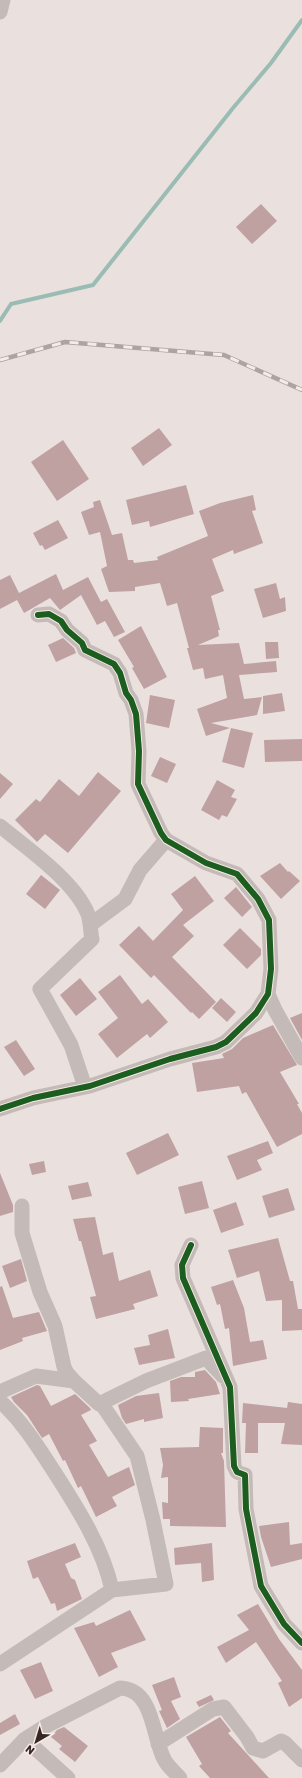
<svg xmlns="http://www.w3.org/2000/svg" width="302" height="1778" viewBox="0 0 302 1778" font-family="Rubik,sans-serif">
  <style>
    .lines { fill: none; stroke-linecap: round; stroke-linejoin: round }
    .stream { stroke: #9abcb4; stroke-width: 4 }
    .building { fill: #bea1a0 }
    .minor { stroke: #c4bab7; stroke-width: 15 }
    .rail-casing { stroke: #aba4a2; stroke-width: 4.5 }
    .rail { stroke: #f8eae4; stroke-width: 3; stroke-dasharray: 9; stroke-linecap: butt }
    .cycleway-casing { stroke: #f8eae4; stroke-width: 8 }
    .cycleway { stroke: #1b5e20; stroke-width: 6 }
  </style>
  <rect width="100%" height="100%" fill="#eae1de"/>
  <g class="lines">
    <path class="stream" d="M0,321L11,304L93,285L233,108L271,63L302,20"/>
  </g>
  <path class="building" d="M261,204L277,221L252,244L236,227Z
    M159,428L172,445L143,466L131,448Z
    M63,440L89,479L57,501L31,462Z
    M186,485L194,514L150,527L149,521L132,525L126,500Z
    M253,495L256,510L252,511L263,543L234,554L233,550L212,559L224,591L211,596L220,630H218L219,636L198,645L239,643L244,664L276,661L277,672L239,675L244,699L262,697L257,715L211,723L230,728L206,736L197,709L227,698L223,675L205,679L203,668L193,670L187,648H189L177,603L167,606L160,583L135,587V591L109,592L101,569L107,566L100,532L89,535L81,512L94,507L93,502L100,500L112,535L122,533L128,560H133L134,563L158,560L157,557L208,536L199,511L220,503Z
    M58,520L68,538L45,550L42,545L40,546L33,533Z
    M56,574L63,590L88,577L101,602L107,599L125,632L114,637L105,621L97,625L81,595L60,610L50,598L24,613L17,600L0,609V580L10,575L19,593Z
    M276,583L280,599L285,597L286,611L263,618L254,589Z
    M141,626L167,677L144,689L132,668L134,667L118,640Z
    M63,638L74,648L76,653L56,662L48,645Z
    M265,642H278L279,658L266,659Z
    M282,693L285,711L263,714V696Z
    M150,695L175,700L169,728L146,723Z
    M231,728L253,733L244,768L222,762Z
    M302,739V761L265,762L264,740Z
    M160,757L176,764L167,783L151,776Z
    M98,772L121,791L68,853L45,834L37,842L15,820L36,799L40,802L59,779L79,796Z
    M0,773L13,784L0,799Z
    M217,780L235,790L231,797L237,799L227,817L222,815L219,820L201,810Z
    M280,863L288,872L289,871L300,881L281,899L260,876Z
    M41,875L60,890L45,909L26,894Z
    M195,876L214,901L183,925L194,936L172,957L216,1002L199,1019L192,1012L191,1013L154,975L151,978L119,945L139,926L153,941L183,910L171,894Z
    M236,887L252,907L242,917L224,898Z
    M240,928L261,949V955L247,969L223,945Z
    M120,975L142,1004L148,999L168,1022L150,1038L147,1034L117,1058L98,1034L118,1018L98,992Z
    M80,978L97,999L76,1016L60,995Z
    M221,998L236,1012L227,1022L212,1008Z
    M302,1013V1040L290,1018Z
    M273,1025L297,1065L280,1072L299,1104H297L302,1113V1134L277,1147L246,1092L242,1094L239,1086L197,1092L192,1063L224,1058L222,1054L232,1049L243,1038Z
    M16,1040L35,1069L24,1076L4,1047Z
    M168,1133L179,1155L137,1175L126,1153Z
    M268,1141L273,1153L257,1160L262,1170L237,1180L227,1156Z
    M44,1161L46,1172L32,1175L29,1164Z
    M0,1173L13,1205V1212L0,1216Z
    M202,1181L209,1208L185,1214L178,1187Z
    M88,1182L92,1196L72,1200L68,1186Z
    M288,1188L295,1210L269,1218L262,1196Z
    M236,1202L244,1225L221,1233L213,1210Z
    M95,1217L103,1255L113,1252L119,1281L150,1270L158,1296L133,1304L135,1309L96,1319L90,1297L96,1296L81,1241H79L73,1219Z
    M278,1238L290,1281H293L298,1309H302V1330L282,1331V1300L266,1301L259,1271L237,1278L228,1250Z
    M21,1259L27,1281L10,1288L2,1266Z
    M233,1280L244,1308L250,1342L263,1340L267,1359L233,1366L229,1328L225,1329L220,1304L217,1305L211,1287Z
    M2,1286L13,1318L39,1312L47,1331L22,1338L23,1341L0,1350V1287Z
    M168,1329L175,1358L139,1365L134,1348L150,1345L148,1335Z
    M205,1370L216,1382L220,1394L188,1399L189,1401L171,1402L170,1381L181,1377H195V1372Z
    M37,1385L40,1386L51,1406L75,1394L90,1408L91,1410L81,1415L97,1441L89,1445L108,1477L129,1467L135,1485L112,1497L117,1506L96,1517L81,1486L78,1488L65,1460L63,1461L49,1434L42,1438L27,1415L14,1402L11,1397Z
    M159,1393L163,1418L144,1422V1419L126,1424L122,1418L118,1405L136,1396Z
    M288,1402L302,1404V1445L281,1444L285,1423H258V1453H245L246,1423H242L243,1403L287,1408Z
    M200,1427L223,1428V1453H221L224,1461L226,1527L170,1526V1519H163L162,1502L168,1503V1477L161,1478L163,1465L160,1448L199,1447Z
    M289,1522L290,1545L302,1543V1559L271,1567L261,1537L259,1526Z
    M75,1543L81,1557L65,1564L71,1578L75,1580L82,1599L57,1611L55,1603L51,1604L38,1577L33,1579L27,1561Z
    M212,1543L214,1580L202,1582L201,1563L175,1565L174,1548Z
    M258,1604L279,1639L302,1670V1698L289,1707L278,1683L282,1681L256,1642L226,1663L217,1647L249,1630L237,1615Z
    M130,1610L146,1640L111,1653L118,1667L99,1677L74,1628L94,1622L96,1626Z
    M41,1662L53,1691L35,1699L20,1670Z
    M174,1677L181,1697L171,1701L180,1719L167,1728L159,1711L162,1710L152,1685Z
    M211,1695L214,1700L199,1707L196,1702Z
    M15,1714L20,1724L0,1735V1723Z
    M220,1717L231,1731L228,1733L269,1778H210L199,1766L202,1764L186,1737Z
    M64,1727L88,1746L75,1762L59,1749L62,1746L51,1737L57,1730Z"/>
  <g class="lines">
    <path class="minor" d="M0,12L3,0
      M0,826C27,848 73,880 87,912C91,920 90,931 92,939L40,989L71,1045L85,1087
      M90,925L125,899L140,870L166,840
      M268,994L275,1010L302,1058
      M0,1109L33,1098L90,1086L170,1059L216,1047L226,1042L256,1013L268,994L271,969L269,920L258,899L237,874L206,863L166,840L161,833L138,784L139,751L136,714L131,700L126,693L120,673L114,664L85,650L82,643L67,630L61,621L49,614L38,615
      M22,1206V1233L40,1292L55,1326L64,1367L67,1373L74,1381
      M191,1245L182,1265L183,1278L230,1387L234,1466L237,1472L245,1475L246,1509L261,1586L284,1624L302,1643
      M0,1392L36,1376L74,1381L99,1404L146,1381L206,1358L223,1376
      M0,1401C23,1422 38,1447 55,1473C78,1509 103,1548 112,1590L0,1664
      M101,1403L137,1456L153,1520L166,1584L112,1590
      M25,1739L68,1778
      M158,1744L213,1709L224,1707L247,1737L253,1748L263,1751L281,1741L285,1743L302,1760
      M0,1765L25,1739L44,1727L120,1688C154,1689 152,1736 164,1759C167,1766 175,1772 180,1778"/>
    <g class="rail-casing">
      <path id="rail" d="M0,360L65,342L224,355L302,390"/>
    </g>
    <use href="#rail" class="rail"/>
    <g class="cycleway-casing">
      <path id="cycleway" d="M0,1109L33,1098L90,1086L170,1059L216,1047L226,1042L256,1013L268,994L271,969L269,920L258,899L237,874L206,863L166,840L161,833L138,784L139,751L136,714L131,700L126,693L120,673L114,664L85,650L82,643L67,630L61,621L49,614L38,615
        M191,1245L182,1265L183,1278L230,1387L234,1466L237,1472L245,1475L246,1509L261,1586L284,1624L302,1643"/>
    </g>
    <use href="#cycleway" class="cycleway"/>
  </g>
  <g transform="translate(36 1742) rotate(218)" stroke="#f8eae4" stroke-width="3" paint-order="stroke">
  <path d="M0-3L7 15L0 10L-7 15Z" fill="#342726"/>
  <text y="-6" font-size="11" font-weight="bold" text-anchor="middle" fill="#342726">N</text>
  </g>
</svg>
